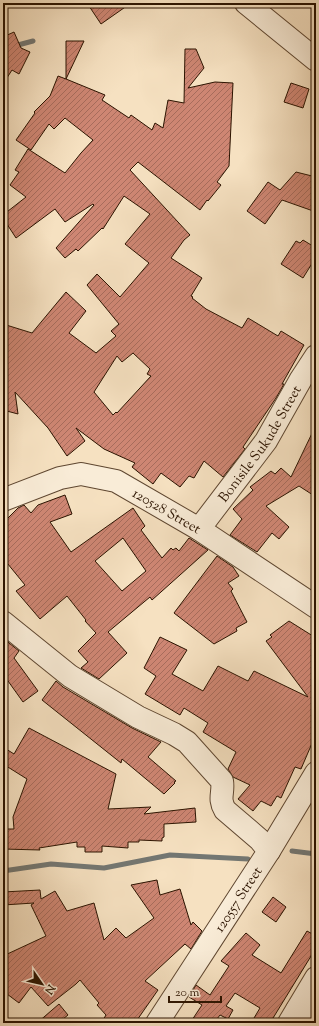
<svg xmlns="http://www.w3.org/2000/svg" width="319" height="1026" viewBox="0 0 319 1026" font-family="'Sorts Mill Goudy',serif">
  <style>
    .lines { fill: none; stroke-linecap: round; stroke-linejoin: round }
    .stream { stroke: #737773; stroke-width: 5 }
    .building { fill: url(#building-hatch); stroke: #2b1300; fill-rule: evenodd }
    .minor-casing { stroke: #5e4630; stroke-width: 24 }
    .minor { stroke: #f9ecd7; stroke-width: 22 }
    .labels { text-anchor: middle; stroke-width: 3.5; stroke-linejoin: round; paint-order: stroke }
    .street-label { font-size: 14px; fill: #2b1300; stroke: #f9ecd7 }
  </style>
  <defs>
    <pattern id="building-hatch" width="6" height="6" patternUnits="userSpaceOnUse"><rect width="6" height="6" fill="#ce8673"/><path d="M-1 1l2-2M0 6l6-6M5 7l2-2" fill="none" stroke="#a76c5c"/></pattern>
  </defs>
  <rect width="100%" height="100%" fill="#f6e1c1"/>
  <filter id="stains"><feTurbulence type="fractalNoise" baseFrequency=".005" numOctaves="4"/><feColorMatrix values="0 0 0 0 .2 0 0 0 0 .09 0 0 0 0 .02 0 0 0 .5 -.17"/></filter>
  <radialGradient id="worn" r=".72"><stop offset=".6" stop-color="#630" stop-opacity="0"/><stop offset="1" stop-color="#630" stop-opacity=".3"/></radialGradient>
  <g class="lines">
    <path class="stream" d="M3,49L33,41
      M292,851L316,854
      M3,871L51,864L104,868L170,855L248,859"/>
  </g>
  <path class="building" d="M87,3H131L101,24Z
    M14,32L21,48L30,52L19,74L12,70L3,84V37Z
    M66,41H84L66,79L105,95L102,100L129,118L131,115L152,130L155,123L163,128L168,100L184,103L185,49H196L204,68L188,88L215,82L233,83L229,166L217,182L221,185L208,201L207,200L200,210L138,162L130,170L190,235L184,240L171,258L202,278L191,296L193,297L192,298L206,309L242,328L248,318L278,336L281,331L304,345L282,384H284L276,398L243,447L245,449L223,477L204,461L194,478L189,476L180,487L161,473L153,484L132,467L135,463L104,449L76,428L85,441L67,456L48,428L15,392L18,414L3,410V324L32,333L66,292L86,311L69,333L96,353L116,336L111,331L119,324L87,285L97,274L120,297L149,263L125,244L150,214L124,196L103,229L102,228L78,251L76,249L65,258L56,248L94,205L93,204L65,222L55,209L16,238L3,218V215L26,197L10,185L19,172L15,170L28,149L65,173L81,153L93,140L65,118L54,129L49,124L31,150L16,140L35,113L34,112L50,96L58,76L66,79ZM133,353L150,369L147,374L151,376L117,413L116,412L113,415L94,392L117,356L122,362Z
    M291,83L309,89L303,108L284,102Z
    M296,172L316,177V212L282,200L265,224L247,211L268,182L280,190Z
    M303,240L316,248V257L303,278L281,264L296,241L300,243Z
    M316,425V497L299,486L266,506L289,527L279,539L272,533L257,552L230,535L242,519L233,509L253,490L250,487L271,471L275,474L281,468L291,477Z
    M65,495L72,514L50,522L71,552L133,508L145,526L141,530L162,558L171,548L173,550L176,548L179,551L189,538L208,550L152,600L150,597L108,632L127,653L99,679L81,668L88,662L78,651L96,633L85,621L86,620L67,596L40,619L16,591L25,585L3,558V523L18,508L24,505L31,513L38,505ZM123,538L146,571L122,591L95,561Z
    M217,556L233,567L239,576L228,583L233,589L231,591L247,622L236,628L237,631L214,644L174,613Z
    M289,621L316,638V734L301,769L295,767L281,798L277,796L271,806L261,801L253,811L238,799L250,785L233,777L228,769L236,752L203,732L208,723L184,708L180,715L145,694L156,676L144,668L160,637L187,650L172,674L203,691L218,666L248,681L254,671L308,697L266,641L272,637L270,635Z
    M4,639L19,651L14,658L38,691L23,702L3,674Z
    M56,681L63,687L132,728L161,742L148,757L176,781L174,782L175,783L164,794L122,759L121,763L42,700Z
    M29,728L116,774L108,809L151,807L144,814L195,808L196,822L164,824V837L162,838V841L139,840V842H128V848L102,846V852H85V847H77V842L39,848L40,850L3,849V829H14L13,817L27,779L3,764V747L14,754Z
    M157,880L160,895L180,889L191,925L193,922L202,931L191,949L185,944L145,981L158,990L135,1023H101L106,1015L97,1005L99,1003L80,980L76,984L48,1006L31,987L19,1003L3,991V956L46,936L31,905L34,903L3,905V892L40,890L41,899L55,891L67,911L94,903L104,940L116,928L126,938L154,918L131,885Z
    M273,897L286,907L276,922L262,912Z
    M307,931L316,936V948L270,1023H251L260,1008L235,993L226,1006L233,1010L228,1019L220,1015L214,1023H190L202,1005L189,997L196,985L210,995L229,966L221,961L246,933L260,945L252,955L281,973Z
    M59,1004L68,1015L58,1023H37Z"/>
  <g class="lines">
    <g class="minor-casing">
      <g id="minor">
        <path d="M246,3L316,60"/>
        <path id="s1" d="M3,500L60,478L81,474L116,481L199,529L316,607"/>
        <path id="s2" d="M199,529L266,441L301,379L316,356"/>
        <path d="M3,622L70,676L138,717L174,734L187,742L222,781C224,793 218,798 225,810L260,840L269,851"/>
        <path d="M297,1010L316,1021"/>
        <path id="s3" d="M157,1023L269,851L316,773"/>
        <path d="M289,1023L316,978"/>
      </g>
    </g>
    <use href="#minor" class="minor"/>
  </g>
  <g class="labels">
    <g class="street-label">
      <text dy="5" stroke="none"><textPath href="#s2" startOffset="105">Bonisile Sukude Street</textPath></text>
      <text dy="5" stroke="none"><textPath href="#s1" startOffset="177">120528 Street</textPath></text>
      <text dy="5" stroke="none"><textPath href="#s3" startOffset="148">120557 Street</textPath></text>
    </g>
  </g>
  <rect width="319" height="1026" fill="none" stroke="#f6e1c1" stroke-width="16"/>
  <rect x="4" y="4" width="311" height="1018" fill="none" stroke="#2b1300" stroke-width="2"/>
  <rect x="8" y="8" width="303" height="1010" fill="none" stroke="#2b1300"/>
  <g transform="translate(42 984) rotate(124)" stroke="#f9ecd7" stroke-width="3" paint-order="stroke">
  <path d="M0-3L7 15L0 10L-7 15Z" fill="#2b1300"/>
  <text y="-6" font-size="11" font-weight="bold" text-anchor="middle" fill="#2b1300">N</text>
  </g>
  <path d="M169 996v6h52v-6" fill="none" stroke="#2b1300" stroke-width="2"/>
  <text x="175" y="996" font-size="12" fill="#2b1300" stroke="#f9ecd7" stroke-width="3" paint-order="stroke">20 m</text>
  <rect width="100%" height="100%" filter="url(#stains)"/>
  <rect width="100%" height="100%" fill="url(#worn)"/>
</svg>
